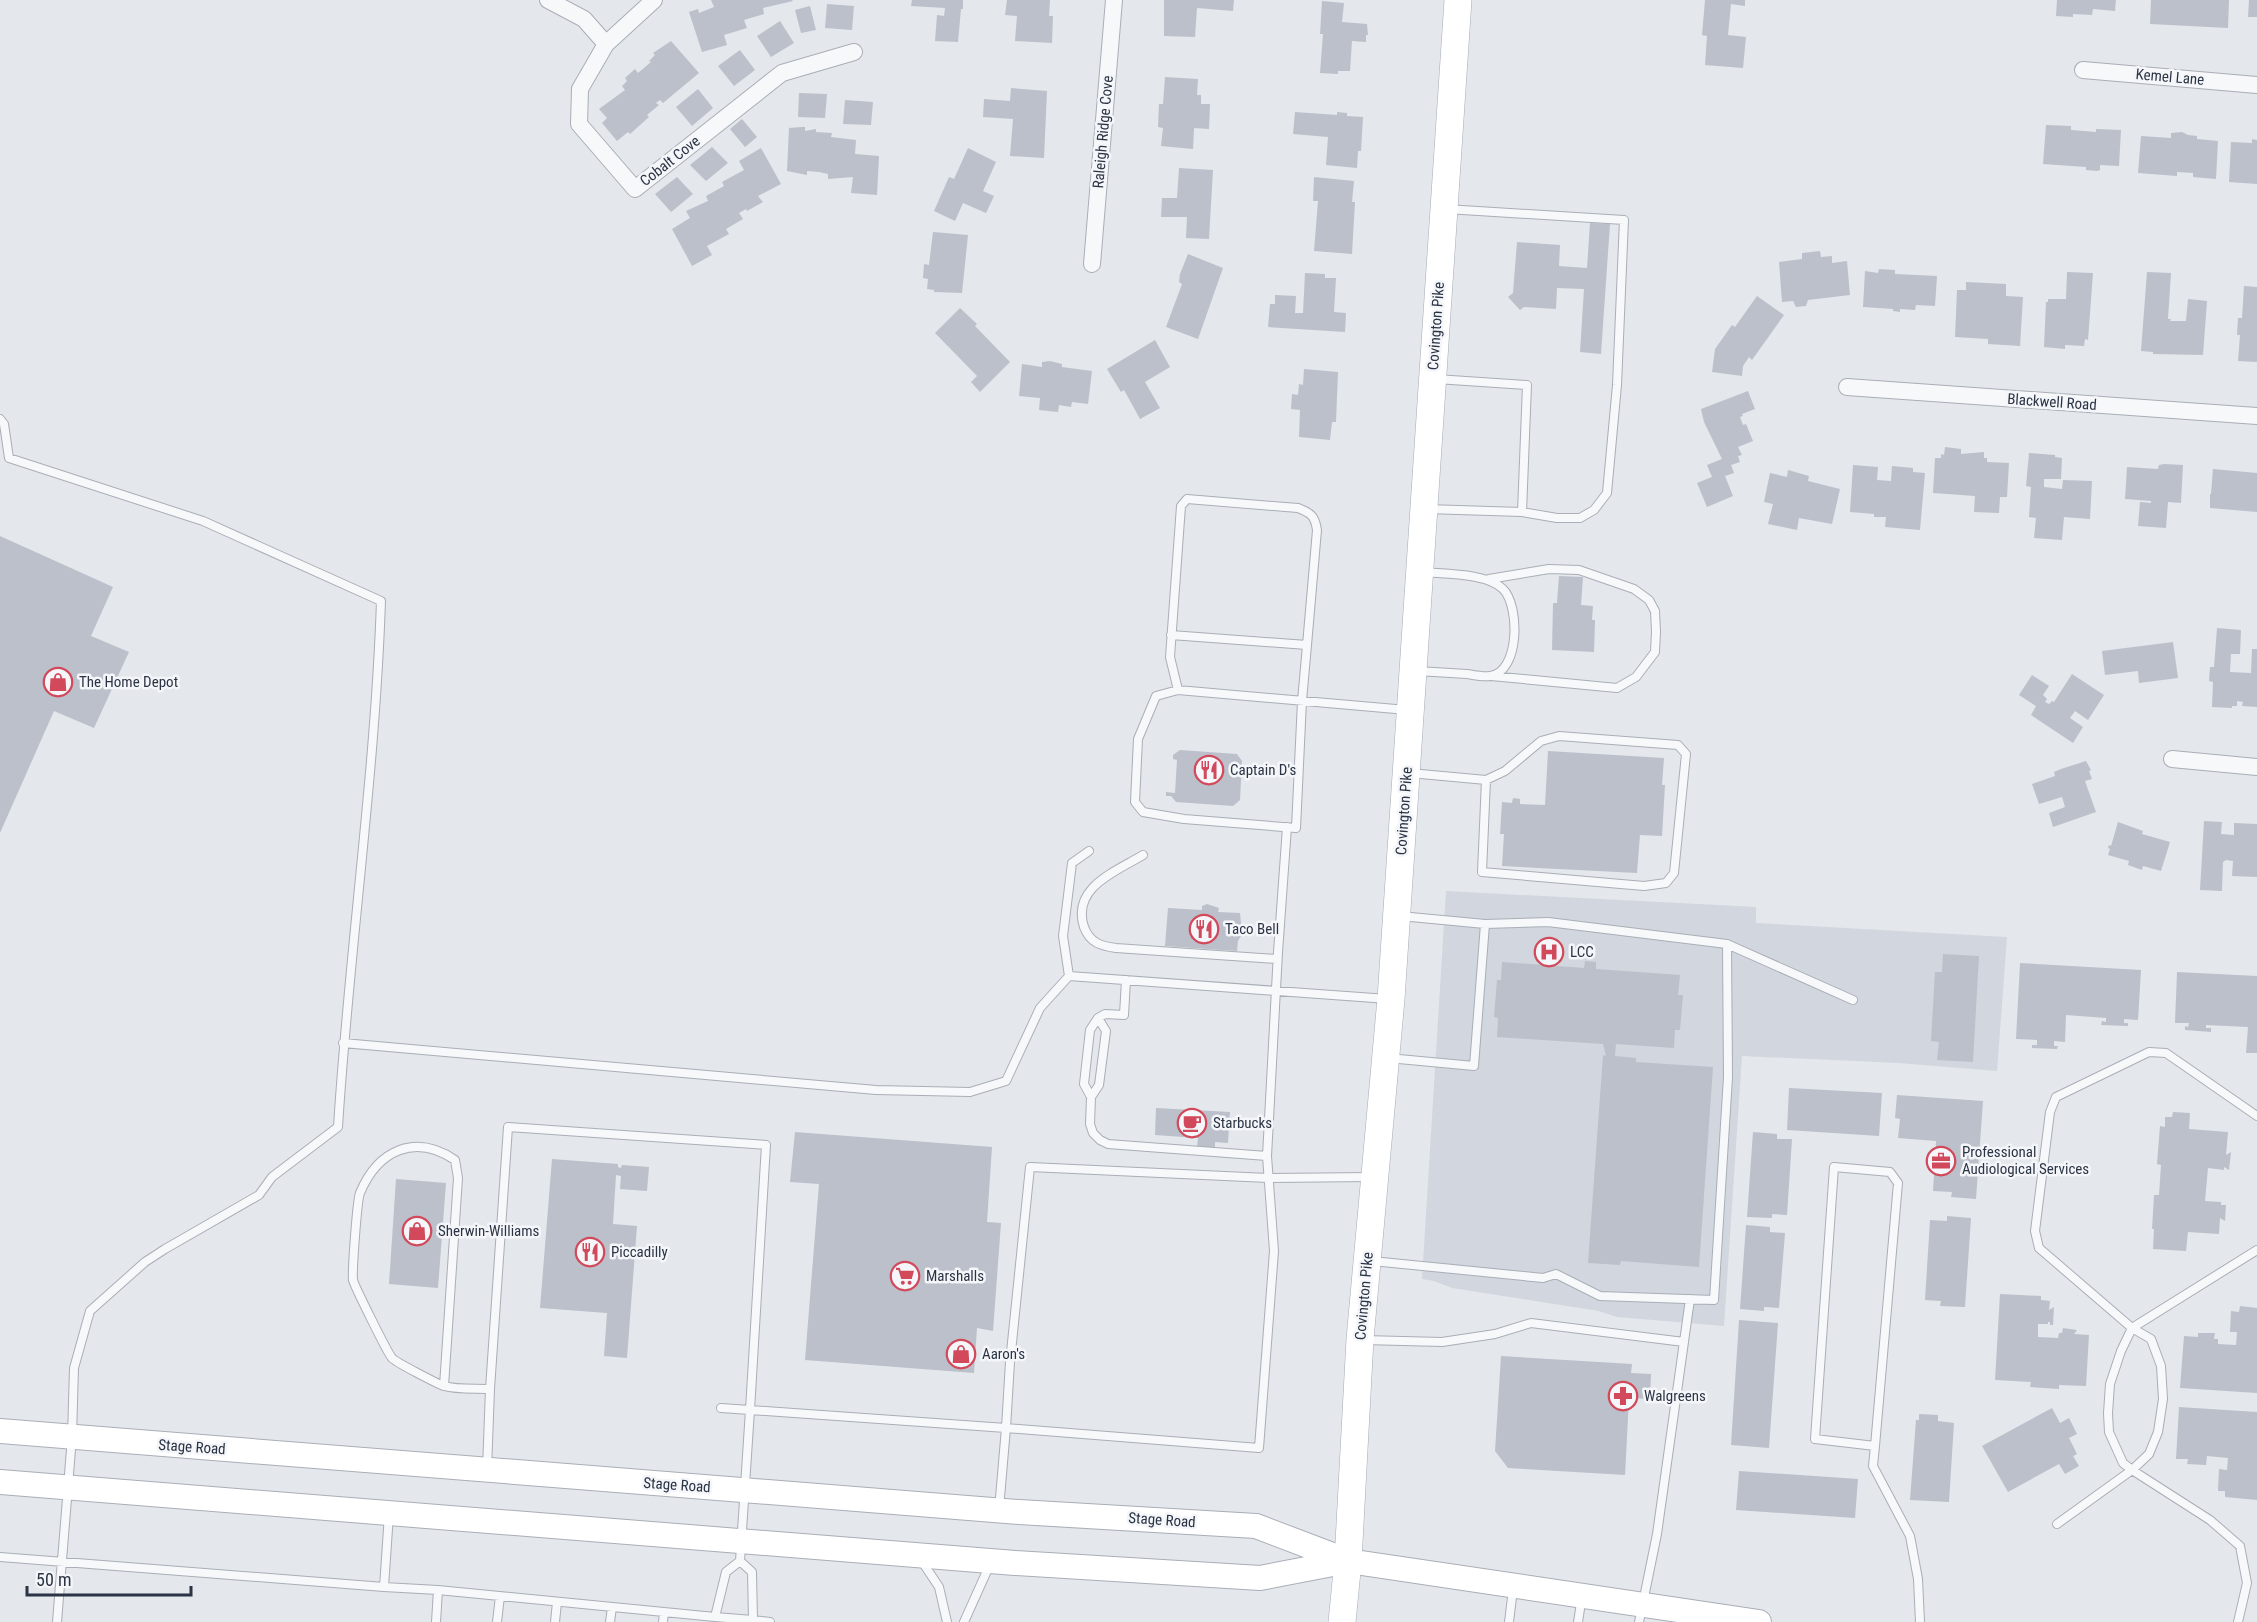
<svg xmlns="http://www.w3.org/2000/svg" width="2257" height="1622" viewBox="0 0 2257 1622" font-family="'Roboto Condensed',sans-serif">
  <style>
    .built { fill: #d2d6de }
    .building { fill: #bbc0ca }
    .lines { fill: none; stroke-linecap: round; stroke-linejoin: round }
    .lane-casing { stroke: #a9aeb7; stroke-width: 10 }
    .street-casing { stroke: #a9aeb7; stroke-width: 18 }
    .secondary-casing { stroke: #a9aeb7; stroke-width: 26 }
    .primary-casing { stroke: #a3abb8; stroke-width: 28 }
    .lane { stroke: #f7f8fa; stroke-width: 8 }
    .street { stroke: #f7f8fa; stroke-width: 16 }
    .secondary { stroke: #fff; stroke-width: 24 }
    .primary { stroke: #fff; stroke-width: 27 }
    .labels { text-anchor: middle; stroke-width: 5; stroke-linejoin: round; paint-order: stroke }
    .street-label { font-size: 15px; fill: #2b3445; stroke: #f4f6f9 }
    .poi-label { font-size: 15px; fill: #2b3445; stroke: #f4f6f9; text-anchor: start }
  </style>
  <rect width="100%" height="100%" fill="#e4e7ec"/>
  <path class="built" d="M1446,891L1756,907V923L2007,937L1997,1071L1899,1063L1742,1056L1724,1326L1617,1317L1599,1311L1452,1288L1434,1281L1422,1279Z"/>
  <path class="building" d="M711,0H792L793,1L763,8L764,14L744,20L747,28L724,35L727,45L702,52L689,12L698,9L699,13L714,7Z
    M912,0H963V9H961L958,42L935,41L937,15L944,16L945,8L911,6Z
    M1007,0H1050L1049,16H1053L1052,43L1015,41L1017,16L1005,15Z
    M1164,0H1234L1233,11L1197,8L1195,37L1164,36Z
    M1705,0H1745V6L1731,4L1728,35L1746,37L1743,68L1705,65L1707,36L1702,35Z
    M2057,0H2116L2115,11L2093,9L2092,15L2073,14V17L2056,16Z
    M2151,0H2229L2228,28L2150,24Z
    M2249,0H2257V17H2248Z
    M1322,1L1344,3L1342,22L1367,24L1368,35H1366V42L1352,41L1350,71H1338V74L1320,73L1323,34H1320Z
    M827,4L854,6L852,30L825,28Z
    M810,6L816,30L801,33L795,10Z
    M780,21L794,43L771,57L757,36Z
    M671,41L699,73L663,103L660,100L656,103L659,105L647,115L649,117L630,134L628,132L617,141L602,123L607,118L599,109L625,90L622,86L627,81L625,78L635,69L638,73L651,62L649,61L655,55L653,53Z
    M740,50L755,70L734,86L718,66Z
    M1165,77L1198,79L1197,95H1201V104H1210L1209,129L1194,128L1193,149L1161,146L1163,128L1158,127L1159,104H1163Z
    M1011,88L1047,91L1044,158L1010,156L1013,119L983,117L984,99L1010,101Z
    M698,89L713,108L692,126L676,107Z
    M799,93L827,94L825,118L798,117Z
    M845,100L873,102L871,125L843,124Z
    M1295,112L1337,115V112L1347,113V116L1363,117L1361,151H1358L1357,168L1326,165L1328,137L1293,134Z
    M742,119L757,137L745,147L730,129Z
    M2046,125L2071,126V130L2096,132V129L2121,130L2119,166L2100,165V170L2097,171L2086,170V167L2043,164Z
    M802,127H805V131L816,129V132L832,133L831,137L856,140L855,154L879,156L877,195L851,193L853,177L828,179V174L819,172L807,171V175L787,171L789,128Z
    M2182,132L2188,135L2197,136V139L2218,141L2216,179L2193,177V173L2177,172V176L2138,173L2141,136L2171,138V133Z
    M2252,139L2257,140V184L2229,182L2231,142L2252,143Z
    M712,147L728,163L706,181L690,165Z
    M761,148L781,184L758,196L763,202L747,211L746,209L739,213L743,219L726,229L729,234L707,246L712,255L692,266L672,229L690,218L686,211L708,201L706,196L724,186L722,182L744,170L739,161Z
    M968,148L996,162L983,191L994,196L986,213L963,203L955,221L934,211L949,177L954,179Z
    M1179,168L1213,170L1209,239L1186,238L1187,217H1161L1162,198H1177Z
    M677,177L693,194L671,212L655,194Z
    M1314,177L1354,181L1352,202H1355L1352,254L1314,251L1318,201H1313Z
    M1590,223L1610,224L1601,354L1580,352L1584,289L1557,288L1556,309L1524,307L1520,310L1508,297L1513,293L1517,242L1560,245L1559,266L1587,268Z
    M933,232L968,235L962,293L934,292V290L927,289L928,279L923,278L924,264L929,265Z
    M1820,251L1821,257L1832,256V263L1847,261L1850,295L1808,300L1806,306L1796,307L1793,301L1782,302L1779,262L1802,259V253Z
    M1188,254L1223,268L1198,339L1166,327L1182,284L1179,282L1180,274Z
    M1879,269L1895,270V274L1937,276L1935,306L1916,305L1915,310L1900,309V312L1893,311V309L1863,307L1865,271L1878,273Z
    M2067,272L2093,273L2088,340L2085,339L2084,346L2065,345V349L2044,347L2046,302H2048V299H2066Z
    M2147,272L2171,273L2168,319H2171L2170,321H2186L2188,299L2207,301L2203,355L2153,354V352L2141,351Z
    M1305,273L1325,274V278H1336L1334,312L1346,313L1345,332L1268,327L1270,304H1275V295L1296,296L1295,313H1303Z
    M1966,282L2006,284V296L2023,297L2020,346L1988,344V339L1955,337L1957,290H1966Z
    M2244,286L2257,287V362L2238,361L2240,335H2237L2238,318H2242Z
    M1757,296L1784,315L1752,360L1749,357L1743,366L1742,376L1712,372L1715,349L1732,325L1735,327Z
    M960,308L977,324L975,326L1010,362L980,392L971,382L977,376L935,333Z
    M1155,340L1170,367L1145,382L1160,408L1140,419L1124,390L1121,392L1107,369Z
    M1050,361L1062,364V367L1092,371L1088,404L1072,402L1071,407L1059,405L1058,412L1039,410L1040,398L1019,396L1022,364L1042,367V362Z
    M1304,369L1338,372L1336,422H1332L1330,440L1299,437L1300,410L1291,409L1292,394L1298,395L1299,384L1303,385Z
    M1748,391L1755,409L1742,414L1743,416L1740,417L1743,425L1746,424L1753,441L1738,447L1742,455L1738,456L1740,462L1731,465L1734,473L1725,476L1733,496L1707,507L1697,483L1712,477L1707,465L1722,459L1704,422L1701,409Z
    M1945,447L1961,449V454L1984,452V458H1987V462L2009,463L2007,497H2000L1999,513L1974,512L1975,496L1933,493L1935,458H1941V454L1944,455Z
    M2029,453L2055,455V457L2062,458L2061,479H2044V487L2062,489L2063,480L2092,481L2090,519L2064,517L2062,540L2034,538L2036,518L2029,517L2031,487L2026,486Z
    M2164,464L2183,465L2181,503L2168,502L2166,528L2138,526L2140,502L2151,503V501L2125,499L2127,467L2158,469L2159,465Z
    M1853,465L1878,467L1877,480L1891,481L1892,466L1913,468V472L1925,473L1920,530L1885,527L1886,517H1874V514L1850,512Z
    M2213,469L2257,473V512L2210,508V494H2211Z
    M1788,470L1809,476L1808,481L1840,489L1832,524L1799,518L1797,530L1768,524L1773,504L1764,502L1770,473L1787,477Z
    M0,536L113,587L91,636L129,652L94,728L54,711L0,833Z
    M1559,576L1583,577L1581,605L1593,606L1592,620H1595L1594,652L1552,650L1553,603H1557Z
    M2217,628L2241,630L2240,654H2231L2230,672L2251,673L2252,649H2257V707L2242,706L2243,702L2237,701V706H2232V708L2212,707L2213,682L2209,681L2210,667H2214Z
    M2173,642L2178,678L2139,683L2138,671L2105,675L2102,651Z
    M2072,674L2104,695L2088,720L2075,711L2070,718L2083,727L2073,743L2031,715L2036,706L2019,695L2032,675L2049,686L2043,695L2047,699L2045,702L2049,704L2052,701L2054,702Z
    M1180,750L1237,754L1242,761L1240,800L1233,806L1176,802L1171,796H1166V792L1175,793L1177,760L1173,759V755Z
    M1548,751L1664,758L1662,785H1665L1662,836L1640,835L1637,873L1502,866L1504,834H1500L1502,802L1512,803L1513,798L1520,799V804L1545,805Z
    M2086,761L2091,770L2089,771L2092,779L2085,781L2096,812L2053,827L2049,813L2065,807L2062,797L2039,804L2032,784L2055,776L2054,772L2061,769Z
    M2204,821L2222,822L2221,834L2234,835V823L2257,824V877L2232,876L2233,861L2226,860L2223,862L2222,891L2200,890Z
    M2118,822L2143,831L2142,834L2170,842L2161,871L2143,866L2142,870L2128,865L2129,861L2108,855L2110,849L2108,848L2109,845L2111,846Z
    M1207,904L1219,908L1218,912L1240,913L1242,934L1238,941L1237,951L1165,946L1168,908L1202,910V906Z
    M1943,954L1979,956L1973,1062L1937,1060L1939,1042L1931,1041L1935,972H1942Z
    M1585,961L1596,962V969L1680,975L1678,995H1683L1680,1030H1675L1674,1048L1616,1044L1615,1056L1636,1058V1062L1713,1067L1699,1267L1621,1261L1620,1265L1588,1263L1603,1055L1606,1056L1603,1044L1497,1037L1498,1018L1494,1017L1497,980H1501L1502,962L1584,968Z
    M2020,963L2141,970L2138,1020L2124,1019V1023H2128V1026L2101,1025L2102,1021L2106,1022V1018L2066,1015L2065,1042L2054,1041V1046H2058L2057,1049L2032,1048V1045H2037V1040L2016,1039Z
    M2177,972L2257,976V1053H2246L2248,1027L2206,1025V1028H2211V1032L2185,1030V1026L2188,1027L2189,1023H2175Z
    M1789,1088L1882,1093L1879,1136L1787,1130Z
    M1897,1095L1983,1101L1976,1199L1951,1197L1952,1192L1933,1191L1936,1141L1898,1138L1900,1119L1895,1118Z
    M1156,1108L1230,1112L1228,1143L1215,1142V1148L1197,1147L1198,1138L1155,1135Z
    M2173,1112L2190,1113L2189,1129L2228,1132L2226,1155L2231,1152L2229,1170L2224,1167V1170L2208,1168L2205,1201L2221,1202V1205H2226L2225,1221L2220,1218L2219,1234L2188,1232L2186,1251L2153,1249L2154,1229H2152L2154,1195H2159L2161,1165L2157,1164L2160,1126L2165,1127V1117H2172Z
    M795,1132L992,1147L987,1222L1001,1223L993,1331L977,1328L974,1373L805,1360L819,1184L790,1182Z
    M1753,1132L1777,1134V1139H1792L1787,1215L1772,1214V1218L1747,1217Z
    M552,1159L618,1164V1167L621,1168L622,1165L649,1167L647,1191L620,1189L621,1176L616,1175L613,1224L637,1226L627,1358L604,1356L607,1313L540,1308Z
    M396,1179L446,1183L438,1288L389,1284Z
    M1947,1216L1971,1218L1965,1307L1940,1306L1941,1301L1925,1300L1930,1220L1947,1221Z
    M1746,1225L1770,1227V1232L1785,1233L1779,1308L1764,1307V1311L1740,1309Z
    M2000,1294L2041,1296V1300L2050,1301L2049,1310L2054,1307L2053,1325H2050V1322H2048V1324H2038V1337L2058,1338L2059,1333H2062L2063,1328L2077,1330L2074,1334L2089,1335L2086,1386L2059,1385V1389L2030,1387L2031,1382L1995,1380Z
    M2240,1306L2257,1308V1393L2180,1388L2184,1336L2198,1337V1333H2215L2214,1339H2218V1344L2236,1345L2237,1332H2230L2231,1311L2239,1312Z
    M1739,1320L1778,1323L1769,1448L1731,1445Z
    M1501,1356L1632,1364L1631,1373L1651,1374L1650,1399L1629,1398L1625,1475L1508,1468L1495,1451Z
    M2179,1407L2257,1412V1500L2225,1497V1491H2218L2219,1469L2227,1470L2228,1458L2207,1456L2206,1465L2187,1464L2188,1459H2176Z
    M2052,1408L2060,1423L2069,1418L2077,1434L2069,1438L2077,1454L2073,1456L2079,1466L2065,1474L2059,1464L2008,1492L1982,1446Z
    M1919,1414L1938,1415V1421L1954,1423L1949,1502L1910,1500L1916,1420H1919Z
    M1739,1471L1858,1479L1855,1518L1736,1510Z"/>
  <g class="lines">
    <g class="lane-casing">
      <path id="lane" d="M1446,209L1624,220L1617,385L1607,493L1594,510L1580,518H1557L1522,512
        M0,419L4,424L9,458L203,521L381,601C375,777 349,951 338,1127L272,1177L259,1195L165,1249L145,1262L90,1311L74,1368L72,1437L57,1622
        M1426,509L1522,512L1527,385L1436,379
        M1489,579L1549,569L1579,570L1634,589L1649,600L1655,611L1656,632L1655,652L1636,677L1617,688L1491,676
        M1171,635L1307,645L1317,530C1315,516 1311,513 1298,508L1187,499L1181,506L1170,657L1178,690L1407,710
        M1417,671C1433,672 1450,673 1467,674C1474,675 1483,677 1490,676C1520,672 1520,606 1503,589C1487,573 1445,574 1424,572
        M1178,690L1156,696L1138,739L1135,802L1143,812L1184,819L1296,828L1302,701L1307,645
        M1410,773L1486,780L1505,771L1541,741L1559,736L1678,745L1686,754L1674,873L1666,883L1644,886L1482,872L1486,780
        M1287,827L1278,952L1267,1156L1274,1251L1259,1448L1006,1428L1010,1362L1030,1167L1268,1178L1371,1177
        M1143,855C1117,871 1071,887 1084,927C1090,943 1101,946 1116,948L1277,959
        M1485,924L1548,922L1727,944L1853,1000
        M1069,976L1063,936L1072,863L1089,851
        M1098,1018L1106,1031L1099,1085L1091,1097L1090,1124L1093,1133L1100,1140L1108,1144L1267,1156
        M343,1043L876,1090L970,1092L1006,1081L1040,1008L1069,976L1388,999
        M1388,1058L1474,1066L1485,924L1400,916
        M1091,1097L1084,1084L1090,1030L1098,1018L1105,1014L1124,1015L1126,980
        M2257,1116L2166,1053L2149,1052L2056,1097L2050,1112L2035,1231L2039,1248L2132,1328L2151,1339L2161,1366L2163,1399L2158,1432L2149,1454L2132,1470L2123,1463L2109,1432L2108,1413L2110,1384L2121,1351L2132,1328L2257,1250
        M1372,1261L1543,1278L1556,1274L1600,1296L1714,1300L1728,1077L1727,944
        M1363,1340L1442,1342L1495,1334L1531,1323L1684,1342
        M444,1386L458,1178L455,1160C415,1133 378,1150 360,1193C357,1201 352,1271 353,1280C354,1285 387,1352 392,1358C395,1362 438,1384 444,1386C458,1390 476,1388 490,1389
        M1875,1446L1815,1439L1834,1167L1890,1172L1898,1183L1875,1446L1873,1466L1910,1536L1918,1579L1920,1622
        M487,1469L490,1389L508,1127L766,1145L750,1410L1006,1428L999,1509
        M2057,1524L2132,1470L2210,1520L2240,1546L2247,1583L2238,1622
        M0,1557L384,1587L389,1514
        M921,1560L939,1587L947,1622
        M740,1561L752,1572L753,1620L770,1622
        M384,1587L438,1590
        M715,1617L753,1620
        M436,1622L438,1590L715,1617L726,1572L740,1561L750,1410L721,1408
        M497,1622L500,1596
        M555,1622L557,1602
        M610,1622L612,1607
        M663,1622L664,1612
        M964,1622L991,1562
        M1509,1622L1513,1589
        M1578,1622L1582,1596
        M1639,1622L1657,1534L1690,1299"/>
    </g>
    <g class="street-casing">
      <path id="street" d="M548,0L584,19L606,44L654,0
        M606,44L580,89L579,124L635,189L782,73L854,52
        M2083,70L2257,85
        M1092,264L1114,0
        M1847,387L2257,416
        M2172,759L2257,767"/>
    </g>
    <g class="secondary-casing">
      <path id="secondary" d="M0,1431L1019,1512L1256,1526L1348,1561L1759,1622
        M0,1482L1015,1563L1260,1578L1348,1561"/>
    </g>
    <g class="primary-casing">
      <path id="primary" d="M1342,1622L1348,1561L1360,1339L1391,999L1458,0"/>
    </g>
    <use href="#lane" class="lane"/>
    <use href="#street" class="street"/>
    <use href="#secondary" class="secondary"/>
    <use href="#primary" class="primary"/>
  </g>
  <defs>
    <g id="shop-ring" transform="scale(1.5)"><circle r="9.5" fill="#f4f6f9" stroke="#d1495b" stroke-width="1.5"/><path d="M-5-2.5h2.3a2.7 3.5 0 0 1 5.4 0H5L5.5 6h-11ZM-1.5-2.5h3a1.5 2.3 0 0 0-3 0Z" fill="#d1495b"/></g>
    <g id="restaurant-ring" transform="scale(1.5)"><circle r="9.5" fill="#f4f6f9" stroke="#d1495b" stroke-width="1.5"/><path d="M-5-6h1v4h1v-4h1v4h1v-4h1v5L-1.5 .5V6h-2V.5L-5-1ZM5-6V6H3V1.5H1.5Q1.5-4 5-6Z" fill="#d1495b"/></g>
    <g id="hospital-ring" transform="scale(1.5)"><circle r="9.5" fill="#f4f6f9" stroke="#d1495b" stroke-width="1.5"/><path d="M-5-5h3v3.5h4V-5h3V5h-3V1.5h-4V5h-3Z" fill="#d1495b"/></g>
    <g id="cafe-ring" transform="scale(1.5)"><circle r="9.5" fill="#f4f6f9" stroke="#d1495b" stroke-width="1.5"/><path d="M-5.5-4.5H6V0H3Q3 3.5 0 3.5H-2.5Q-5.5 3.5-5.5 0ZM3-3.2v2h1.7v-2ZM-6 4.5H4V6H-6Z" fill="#d1495b"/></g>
    <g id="office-ring" transform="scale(1.5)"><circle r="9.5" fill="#f4f6f9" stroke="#d1495b" stroke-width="1.5"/><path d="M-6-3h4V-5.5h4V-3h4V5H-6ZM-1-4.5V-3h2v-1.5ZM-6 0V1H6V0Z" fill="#d1495b"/></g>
    <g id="supermarket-ring" transform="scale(1.5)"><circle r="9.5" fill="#f4f6f9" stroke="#d1495b" stroke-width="1.5"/><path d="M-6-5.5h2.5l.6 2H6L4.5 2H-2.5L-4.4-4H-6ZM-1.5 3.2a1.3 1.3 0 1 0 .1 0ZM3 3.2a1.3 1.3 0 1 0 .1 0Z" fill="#d1495b"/></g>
    <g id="pharmacy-ring" transform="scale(1.5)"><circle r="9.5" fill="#f4f6f9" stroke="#d1495b" stroke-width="1.5"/><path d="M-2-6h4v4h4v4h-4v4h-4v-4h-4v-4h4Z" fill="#d1495b"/></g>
  </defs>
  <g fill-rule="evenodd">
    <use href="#shop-ring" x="58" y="682"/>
    <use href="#restaurant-ring" x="1209" y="770"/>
    <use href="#restaurant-ring" x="1204" y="929"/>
    <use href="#hospital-ring" x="1549" y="952"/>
    <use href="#cafe-ring" x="1192" y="1123"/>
    <use href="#office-ring" x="1941" y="1161"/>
    <use href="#shop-ring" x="417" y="1231"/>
    <use href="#restaurant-ring" x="590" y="1252"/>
    <use href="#supermarket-ring" x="905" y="1276"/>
    <use href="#shop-ring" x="961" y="1354"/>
    <use href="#pharmacy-ring" x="1623" y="1396"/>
  </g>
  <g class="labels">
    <g class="street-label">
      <text transform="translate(2170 77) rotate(5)" y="5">Kemel Lane</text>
      <text transform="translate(1103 132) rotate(-85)" y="5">Raleigh Ridge Cove</text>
      <text transform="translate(670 161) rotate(-38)" y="5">Cobalt Cove</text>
      <text transform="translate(1436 326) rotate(-86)" y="5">Covington Pike</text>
      <text transform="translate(2052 402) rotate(4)" y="5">Blackwell Road</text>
      <text transform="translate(1404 811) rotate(-86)" y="5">Covington Pike</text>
      <text transform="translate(1364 1296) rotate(-85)" y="5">Covington Pike</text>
      <text transform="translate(192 1447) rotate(4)" y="5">Stage Road</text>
      <text transform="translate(677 1485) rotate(4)" y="5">Stage Road</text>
      <text transform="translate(1162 1520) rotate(4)" y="5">Stage Road</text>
    </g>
    <g class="poi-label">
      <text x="79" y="687">The Home Depot</text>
      <text x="1230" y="775">Captain D's</text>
      <text x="1225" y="934">Taco Bell</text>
      <text x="1570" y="957">LCC</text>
      <text x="1213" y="1128">Starbucks</text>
      <text x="1962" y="1157">Professional<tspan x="1962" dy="17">Audiological Services</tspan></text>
      <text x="438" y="1236">Sherwin-Williams</text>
      <text x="611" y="1257">Piccadilly</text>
      <text x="926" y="1281">Marshalls</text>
      <text x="982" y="1359">Aaron's</text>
      <text x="1644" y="1401">Walgreens</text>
    </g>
  </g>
  <path d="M27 1586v9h164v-9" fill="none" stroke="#2b3445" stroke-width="3"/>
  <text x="36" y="1586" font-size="18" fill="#2b3445" stroke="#f4f6f9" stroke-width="4.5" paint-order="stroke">50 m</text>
</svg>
